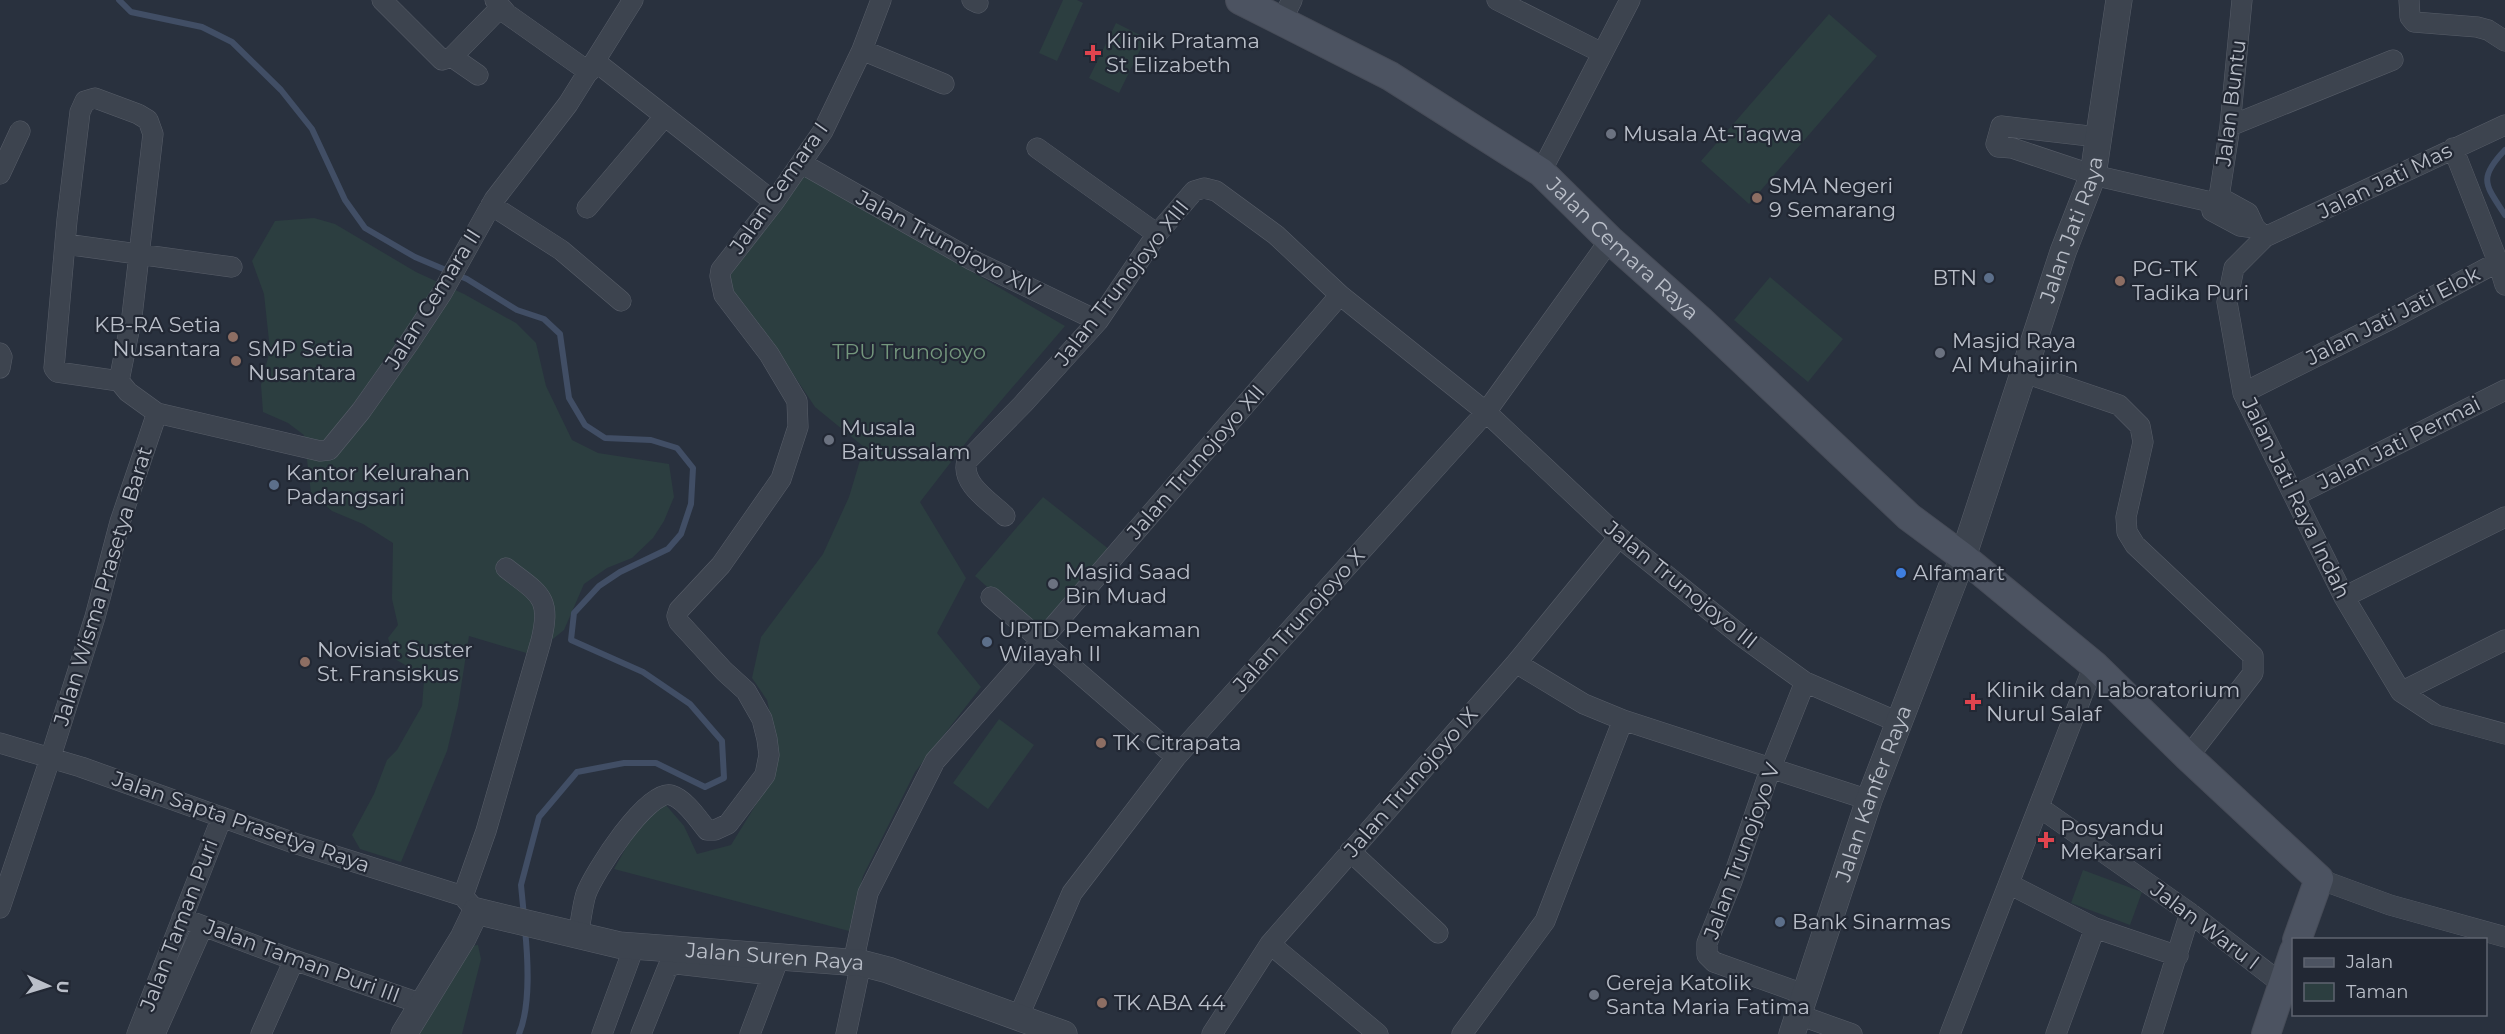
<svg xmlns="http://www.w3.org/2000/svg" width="2505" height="1034" viewBox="0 0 2505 1034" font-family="Montserrat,sans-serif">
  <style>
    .green { fill: #2c3e40 }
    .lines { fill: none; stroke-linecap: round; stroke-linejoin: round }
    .stream { stroke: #414e65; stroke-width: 6 }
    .minor-casing { stroke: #585e69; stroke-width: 21 }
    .tertiary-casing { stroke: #585e69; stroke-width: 27 }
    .secondary-casing { stroke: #474c58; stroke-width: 30 }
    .minor { stroke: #3d444f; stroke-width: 20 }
    .tertiary { stroke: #3d444f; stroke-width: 26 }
    .secondary { stroke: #4c5361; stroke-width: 28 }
    .health-dot { fill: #e0444e; stroke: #222834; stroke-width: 2 }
    .worship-dot { fill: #6b7280; stroke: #222834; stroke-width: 2 }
    .education-dot { fill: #8d6e63; stroke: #222834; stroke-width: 2 }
    .service-dot { fill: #5c6f8a; stroke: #222834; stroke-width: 2 }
    .shop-dot { fill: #3f7fe0; stroke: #222834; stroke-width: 2 }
    .labels { text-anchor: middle; stroke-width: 4.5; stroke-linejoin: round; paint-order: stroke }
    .poi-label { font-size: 21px; fill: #babfc9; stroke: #222834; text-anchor: start }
    .street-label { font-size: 21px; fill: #babfc9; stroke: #222834 }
    .park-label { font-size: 21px; fill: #74977d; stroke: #222834 }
  </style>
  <rect width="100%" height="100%" fill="#29313e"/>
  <path class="green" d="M1063,0H1077L1083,3L1057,61L1039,53Z
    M1829,14L1877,56L1749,204L1701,161Z
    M1116,23L1146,38L1119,93L1089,78Z
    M803,173L1065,326L975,431L920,502L966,578L937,633L981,687L915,772L863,876L849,931L614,869L641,821L665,804L684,826L697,854L731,845L768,785L777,744L767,700L752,678L761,637L823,554L849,497L864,447L815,407L779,353L734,294L730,276L759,230Z
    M314,218L335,224L416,272L464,294L516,323L536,343L546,386L572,440L598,453L669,464L674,497L664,521L653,538L632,558L607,568L584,584L564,630L533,655L469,636L458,706L447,751L401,862L360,849L352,835L374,794L387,760L397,750L422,706L424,681L412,669L395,659L388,638L398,625L392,599L393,543L363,524L332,511L311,493L304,435L288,423L263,412L261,385L270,350L264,294L252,261L275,221Z
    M1770,277L1843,339L1808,382L1734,320Z
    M1043,497L1110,550L1041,635L975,576Z
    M999,719L1034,745L988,809L953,783Z
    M2083,870L2142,892L2130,925L2071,903Z
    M478,945L481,959L462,1034H415L470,946Z"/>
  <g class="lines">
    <path class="stream" d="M119,0L131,12L202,27L232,42L281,90L312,129L345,200L365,228L415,257L467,279L517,310L544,319L560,334L569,398L585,425L605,438L651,440L677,448L693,468L691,504L681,534L668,549L620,572L599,586L574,613L571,640L643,672L690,704L722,741L724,778L705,787L656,763H624L577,772L539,817L521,885L524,916
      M2505,150C2477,179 2486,185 2505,215
      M519,1034C531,1005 528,960 525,929"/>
    <g class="minor-casing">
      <path id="minor" d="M382,0L442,60L452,57
        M495,0L507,14L589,72
        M972,0L978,3
        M1497,0L1602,53
        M2409,0L2410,17L2414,22L2477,27L2488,30L2505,41
        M1281,22L1292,0
        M862,50L944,84
        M596,62L774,202
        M478,75L452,57L501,7
        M2230,126L2393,60
        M2098,137L2001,126L1996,144L1998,147L2012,148L2093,175L2211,202L2212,211L2240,226L2255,228L2265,237L2234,268L2227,302L2243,393L2344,597L2401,692L2436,715L2505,734
        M1037,148L1157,234
        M801,163L972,260L1098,321
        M1541,172L1630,0
        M0,174L20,131
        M2219,197L2248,213L2255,228
        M2211,202L2219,197L2230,126L2242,0
        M491,205L561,250L621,301
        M587,208L665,116
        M2265,237L2505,125
        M65,244L232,267
        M2498,262L2505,285
        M0,353L2,357L0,368
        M2025,373L2119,405L2140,426L2143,442L2126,517L2127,532L2135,545L2253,656V673L2188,757
        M119,381L57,372L54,368L67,220L80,112L85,101L95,98L138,114L148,120L153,134L132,316L119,381L128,392L157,413L320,451L329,450L361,411L409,343L442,293L494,200L568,104L633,0
        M2243,393L2391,319L2498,262L2453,148
        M2294,496L2505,390
        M1005,516C991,502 960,484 967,461L1023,404L1098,321L1157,234L1194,191L1204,188L1216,191L1276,235L1340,295L1486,412L1619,537L1740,635L1805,682L1900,723
        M991,597L1176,757
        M2344,597L2505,517
        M1516,663L1584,704L1623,720L1869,800
        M1805,682L1770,770L1732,881L1707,943V955L1714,962L1806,995
        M2401,692L2505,640
        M0,743L81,767L294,843L463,896L476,911
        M2039,807L2190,913L2282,984
        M1350,851L1438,933
        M2319,879L2390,905L2505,937
        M2009,884L2095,928L2178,956
        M463,896L486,831L541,641C552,596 539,594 506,568
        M0,908L50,759L95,617L120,522L157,413
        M182,918L294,960L422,1004
        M578,935C581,922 582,907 586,894C593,874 648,788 671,795C685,799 698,819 707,830H715L728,824L765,775L769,755L767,739L762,719L746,691L724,671L679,622L677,616L679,610L721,565L781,479L798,427L797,401L769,354L724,295L720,276L721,270L774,202L823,131L862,50L881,0
        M1270,944L1378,1034
        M853,963L868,893L935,761L1041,641L1340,295
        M1799,1015L1852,1034
        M1018,1018L1072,893L1176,757L1486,412L1610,240
        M137,1034L222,817
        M155,1034L203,926
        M261,1034L294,960
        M602,1034L634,947
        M641,1034L668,967L677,964L772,975
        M750,1034L777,963
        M846,1034L861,963
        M1212,1034L1270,944L1516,663L1619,537
        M1462,1034L1545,921L1623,720
        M1950,1034L2094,665
        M2056,1034L2095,928
        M2152,1034L2190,913"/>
    </g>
    <g class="tertiary-casing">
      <g id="tertiary">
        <path id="s1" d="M404,1034L463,938L476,911L619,945L861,963L888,970L1064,1034"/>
        <path id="s2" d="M1792,1034L1869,800L1963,557L2063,252L2093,175L2119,0"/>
      </g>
    </g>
    <g class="secondary-casing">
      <g id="secondary">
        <path id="s3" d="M1240,0L1390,76L1541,172L1610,240L1700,320L1909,517L1963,557L2094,665L2188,757L2319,879L2297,940"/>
        <path d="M2266,1034L2294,951"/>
      </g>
    </g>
    <use href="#minor" class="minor"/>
    <use href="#tertiary" class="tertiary"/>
    <use href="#secondary" class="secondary"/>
  </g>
  <g class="health-dot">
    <path d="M1090 44h6v6h6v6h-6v6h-6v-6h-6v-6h6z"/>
    <path d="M1970 693h6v6h6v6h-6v6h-6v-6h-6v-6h6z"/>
    <path d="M2043 831h6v6h6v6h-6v6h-6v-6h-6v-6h6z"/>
  </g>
  <g class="worship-dot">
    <circle cx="1611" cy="134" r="6"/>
    <circle cx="1940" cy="353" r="6"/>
    <circle cx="829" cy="440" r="6"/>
    <circle cx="1053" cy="584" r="6"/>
    <circle cx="1594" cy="995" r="6"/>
  </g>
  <g class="education-dot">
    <circle cx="1757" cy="198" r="6"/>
    <circle cx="2120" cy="281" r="6"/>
    <circle cx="233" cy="337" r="6"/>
    <circle cx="236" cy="361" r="6"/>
    <circle cx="305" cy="662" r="6"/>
    <circle cx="1101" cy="743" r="6"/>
    <circle cx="1102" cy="1003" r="6"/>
  </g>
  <g class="service-dot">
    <circle cx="1989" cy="278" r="6"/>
    <circle cx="274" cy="485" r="6"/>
    <circle cx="987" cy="642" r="6"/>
    <circle cx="1780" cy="922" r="6"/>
  </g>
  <circle class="shop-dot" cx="1901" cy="573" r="6"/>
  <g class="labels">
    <g class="poi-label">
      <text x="1106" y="48">Klinik Pratama<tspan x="1106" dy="24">St Elizabeth</tspan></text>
      <text x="1623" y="141">Musala At-Taqwa</text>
      <text x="1769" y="193">SMA Negeri<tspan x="1769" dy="24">9 Semarang</tspan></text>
      <text x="2132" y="276">PG-TK<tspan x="2132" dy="24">Tadika Puri</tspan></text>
      <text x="1977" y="285" text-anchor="end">BTN</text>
      <text x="221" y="332" text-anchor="end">KB-RA Setia<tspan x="221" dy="24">Nusantara</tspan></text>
      <text x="1952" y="348">Masjid Raya<tspan x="1952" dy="24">Al Muhajirin</tspan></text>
      <text x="248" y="356">SMP Setia<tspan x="248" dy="24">Nusantara</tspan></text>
      <text x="841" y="435">Musala<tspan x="841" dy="24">Baitussalam</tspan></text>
      <text x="286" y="480">Kantor Kelurahan<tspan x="286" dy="24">Padangsari</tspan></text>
      <text x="1065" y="579">Masjid Saad<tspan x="1065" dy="24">Bin Muad</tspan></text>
      <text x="1913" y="580">Alfamart</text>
      <text x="999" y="637">UPTD Pemakaman<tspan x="999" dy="24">Wilayah II</tspan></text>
      <text x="317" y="657">Novisiat Suster<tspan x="317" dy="24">St. Fransiskus</tspan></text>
      <text x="1986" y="697">Klinik dan Laboratorium<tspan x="1986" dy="24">Nurul Salaf</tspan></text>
      <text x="1113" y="750">TK Citrapata</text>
      <text x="2060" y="835">Posyandu<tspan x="2060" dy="24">Mekarsari</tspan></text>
      <text x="1792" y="929">Bank Sinarmas</text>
      <text x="1606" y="990">Gereja Katolik<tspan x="1606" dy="24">Santa Maria Fatima</tspan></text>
      <text x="1114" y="1010">TK ABA 44</text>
    </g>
    <g class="street-label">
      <text transform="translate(2231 103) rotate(-83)" y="7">Jalan Buntu</text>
      <text transform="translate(2385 181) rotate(-26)" y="7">Jalan Jati Mas</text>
      <text transform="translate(779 188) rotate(-55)" y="7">Jalan Cemara I</text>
      <text dy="7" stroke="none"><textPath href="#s2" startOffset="852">Jalan Jati Raya</textPath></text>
      <text transform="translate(948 244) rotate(28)" y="7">Jalan Trunojoyo XIV</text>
      <text dy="7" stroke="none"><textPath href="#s3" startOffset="459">Jalan Cemara Raya</textPath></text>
      <text transform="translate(1122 283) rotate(-52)" y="7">Jalan Trunojoyo XIII</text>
      <text transform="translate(433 299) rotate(-58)" y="7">Jalan Cemara II</text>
      <text transform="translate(2393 316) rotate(-27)" y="7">Jalan Jati Jati Elok</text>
      <text transform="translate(2399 443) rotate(-27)" y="7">Jalan Jati Permai</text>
      <text transform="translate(1196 462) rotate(-49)" y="7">Jalan Trunojoyo XII</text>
      <text transform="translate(2296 498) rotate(64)" y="7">Jalan Jati Raya Indah</text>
      <text transform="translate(1681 585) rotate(39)" y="7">Jalan Trunojoyo III</text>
      <text transform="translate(103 586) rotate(-73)" y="7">Jalan Wisma Prasetya Barat</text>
      <text transform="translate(1299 620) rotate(-48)" y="7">Jalan Trunojoyo X</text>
      <text transform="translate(1411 782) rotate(-49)" y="7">Jalan Trunojoyo IX</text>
      <text dy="7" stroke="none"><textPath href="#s2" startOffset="254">Jalan Kanfer Raya</textPath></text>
      <text transform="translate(241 822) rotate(19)" y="7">Jalan Sapta Prasetya Raya</text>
      <text transform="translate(1742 851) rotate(-70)" y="7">Jalan Trunojoyo V</text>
      <text transform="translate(179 925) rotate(-69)" y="7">Jalan Taman Puri</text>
      <text transform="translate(2205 926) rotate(37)" y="7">Jalan Waru I</text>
      <text dy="7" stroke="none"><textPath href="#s1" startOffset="446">Jalan Suren Raya</textPath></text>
      <text transform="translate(302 961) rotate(20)" y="7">Jalan Taman Puri III</text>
    </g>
    <g class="park-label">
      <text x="909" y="359">TPU Trunojoyo</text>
    </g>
  </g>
  <rect x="2292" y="938" width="195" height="78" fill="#222834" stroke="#5f6470" stroke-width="1.5"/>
  <rect x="2304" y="958" width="30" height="9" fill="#4c5361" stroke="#5f6470" stroke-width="1.5"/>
  <text x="2346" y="968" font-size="18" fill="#babfc9">Jalan</text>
  <rect x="2304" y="983" width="30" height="18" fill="#2c3e40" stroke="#5f6470" stroke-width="1.5"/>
  <text x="2346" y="998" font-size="18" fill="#babfc9">Taman</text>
  <g transform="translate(48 986) rotate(94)" stroke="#222834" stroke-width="4.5" paint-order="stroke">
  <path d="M0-4.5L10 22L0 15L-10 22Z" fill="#babfc9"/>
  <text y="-9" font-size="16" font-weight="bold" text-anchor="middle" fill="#babfc9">U</text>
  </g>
</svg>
